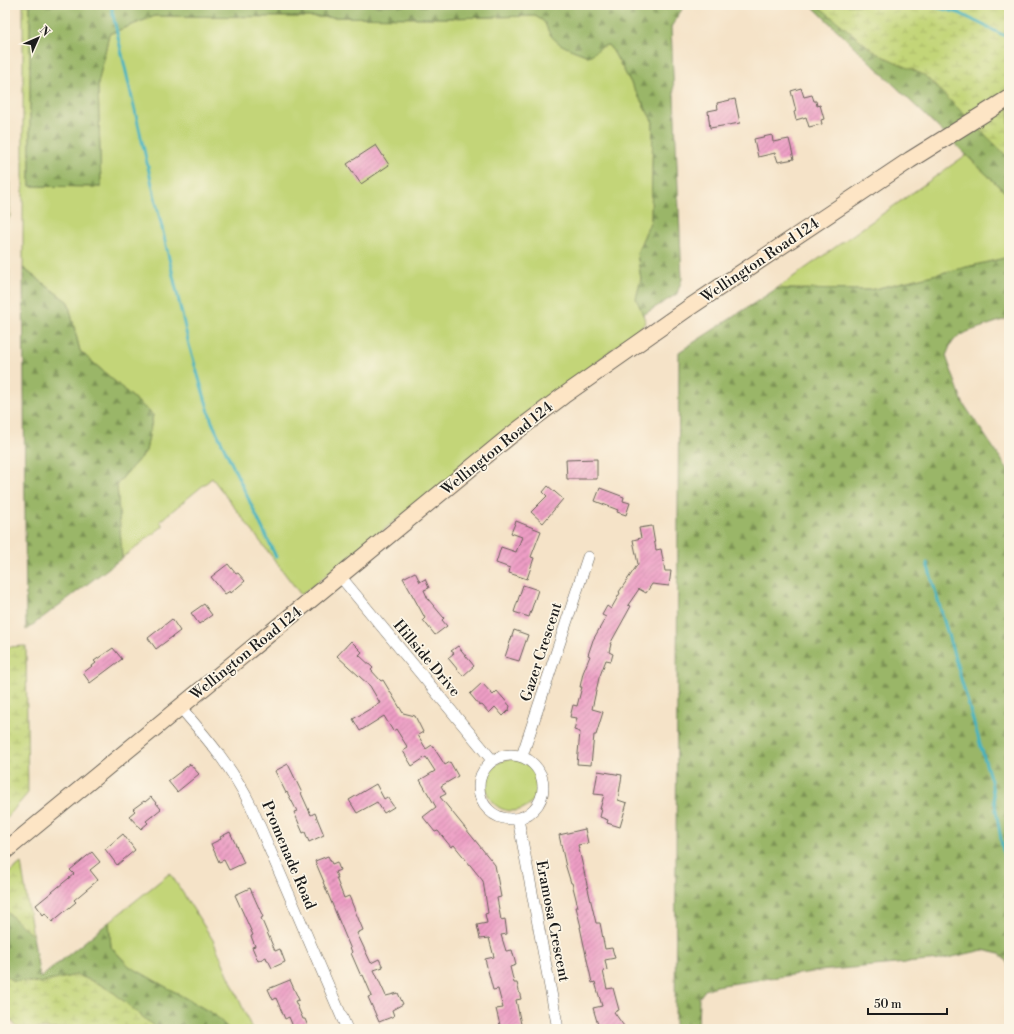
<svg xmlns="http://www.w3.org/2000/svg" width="1014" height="1034" viewBox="0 0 1014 1034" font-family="'Libre Bodoni',serif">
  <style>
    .green { fill: #c3d578; stroke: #70784a }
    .forest { fill: url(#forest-firs); stroke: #5b6942 }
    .wetland { fill: url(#wetland-marsh); stroke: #70784a }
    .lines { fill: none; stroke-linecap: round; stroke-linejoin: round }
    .stream { stroke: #45b3c0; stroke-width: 3 }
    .building { fill: url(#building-hatch) }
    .minor-casing { stroke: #686258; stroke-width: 12 }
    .secondary-casing { stroke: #686258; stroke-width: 18 }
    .minor { stroke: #fff; stroke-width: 11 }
    .secondary { stroke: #fde5c5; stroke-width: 16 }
    .labels { text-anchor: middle; stroke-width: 3.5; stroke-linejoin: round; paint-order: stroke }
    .street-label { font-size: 15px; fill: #1c1c1c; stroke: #fcf5e5 }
  </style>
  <defs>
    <pattern id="forest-firs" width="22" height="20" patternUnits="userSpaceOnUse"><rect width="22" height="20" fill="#9ab668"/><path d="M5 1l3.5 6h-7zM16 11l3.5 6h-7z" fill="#7d9355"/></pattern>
    <pattern id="wetland-marsh" width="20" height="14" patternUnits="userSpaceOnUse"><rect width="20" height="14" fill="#c3d578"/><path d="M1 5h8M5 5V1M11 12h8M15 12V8" fill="none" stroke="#a7b667"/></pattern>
    <pattern id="building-hatch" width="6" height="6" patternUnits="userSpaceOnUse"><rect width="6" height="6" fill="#ed9dc5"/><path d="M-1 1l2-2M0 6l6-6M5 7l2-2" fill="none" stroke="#bf7f9f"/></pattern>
  </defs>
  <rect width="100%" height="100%" fill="#fcf5e5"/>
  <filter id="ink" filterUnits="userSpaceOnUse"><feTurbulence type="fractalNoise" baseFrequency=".025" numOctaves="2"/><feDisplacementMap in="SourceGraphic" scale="8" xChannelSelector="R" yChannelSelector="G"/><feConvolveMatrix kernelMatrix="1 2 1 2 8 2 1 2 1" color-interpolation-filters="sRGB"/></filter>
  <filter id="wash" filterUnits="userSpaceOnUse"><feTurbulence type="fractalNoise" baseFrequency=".012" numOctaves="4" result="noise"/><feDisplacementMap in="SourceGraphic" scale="16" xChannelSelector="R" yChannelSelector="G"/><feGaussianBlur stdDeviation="0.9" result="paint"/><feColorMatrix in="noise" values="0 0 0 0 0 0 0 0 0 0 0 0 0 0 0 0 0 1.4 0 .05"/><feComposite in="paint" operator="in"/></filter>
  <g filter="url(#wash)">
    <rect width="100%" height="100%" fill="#f5e3c8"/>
    <path class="green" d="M23,5H30V186L101,187L98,84L109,34L155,16L445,18L535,16C550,24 543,25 551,35C560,47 575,50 588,56C595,52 600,46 608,45L613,51L653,122L651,220L637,253L641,279L637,298L646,323L301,595L212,478L160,521L163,526L122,558L117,484L146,451L153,415L80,351L68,302L23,268Z
      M966,155L1009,196V257L870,290L776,289Z
      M486 785a26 26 0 1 1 52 0a26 26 0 1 1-52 0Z
      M170,873L213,940L252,1029H229L215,1015L129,966L111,947L109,922Z"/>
    <path class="forest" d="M30,5H687L684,6L671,27L682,279L677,294L643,315L636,298L641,279L637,253L651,220L653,122L613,51L608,45C598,46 596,54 588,56C575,50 558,47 550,34C543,23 550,24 535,16L445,18L155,16L109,34L98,84L101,187L30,186Z
      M811,5H1009V196Z
      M1009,257V318L967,332L955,339L950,346L946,356L963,403L1009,471V966L1006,961L1000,954L983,950L939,960L819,971L716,986L705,990L699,998L698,1029H675L679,352L776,289L870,290Z
      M23,268L68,302L80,351L153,415L146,451L117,484L122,558L26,630Z
      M5,910L33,936L40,978L109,922L111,947L129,966L215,1015L229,1029H157L114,993L99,984L77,975L41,983L13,981L5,975Z"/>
    <path class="wetland" d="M817,5H1009V158L924,75L876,53Z
      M9,162L10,216L5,227V167Z
      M5,261L9,271L8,379H5Z
      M26,646L28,793L5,820V647Z
      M21,863L33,936L5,910V876Z
      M5,975L13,981L41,983L77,975L99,984L114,993L157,1029H18L5,1012Z"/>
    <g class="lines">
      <path class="stream" d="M112,5V11L189,345L212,422L276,557
        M927,5L959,13L1009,38
        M927,563L991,781L1005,863L1009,874"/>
    </g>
    <g id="blocks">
      <path class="building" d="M801,88L804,97L812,95L814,101H816L817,106L820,105L824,119L821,120L822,124L809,127L806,117L796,120L794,112L796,111L791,91Z
        M735,99L740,123L710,128L708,111L718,109L717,103Z
        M772,135L773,142L789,139L794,159L778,162L775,153L758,157L754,139Z
        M376,145L389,165L361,184L347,164Z
        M597,459V479H567L566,460Z
        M548,486L563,499L543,523L531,512L547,496L543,492Z
        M600,488L624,497L623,501L630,503L626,515L617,512L618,510L595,501Z
        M516,521L541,531L531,557L534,558L527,579L509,573L510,568L496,563L501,547L516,552L522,537L511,533Z
        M652,526L656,550L661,549L665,571H671L669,586L652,584L646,593L639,589L628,605L631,606L610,644H611L609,652L613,654L611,661L606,660L599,678L592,709L603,712L596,735H594L591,765L577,764L580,732L574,730L577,718L570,717L573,705L577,706L582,687H580L583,673L590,656L588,655L593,640L606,617L602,615L607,606L611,609L620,593L619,592L638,564L633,540L641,538L639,528Z
        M228,564L236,574L238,573L245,581L231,593L230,591L225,594L211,577Z
        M415,572L420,582L425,579L429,588L424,590L428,599L444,618L442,620L447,626L435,635L423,620L425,618L403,578Z
        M523,585L538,590L529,617L514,612Z
        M204,604L212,615L199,624L191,613Z
        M172,619L180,631L156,649L148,638Z
        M514,630L528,635L519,661L505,657Z
        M351,641L362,652L359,655L373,668L371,670L381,681L383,680L403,713L415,716L423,732L418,735L426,749L432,745L445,765L450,762L458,776L441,786L446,794L440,797L495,865L501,897L497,898L501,920L505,919L507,934L501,935L506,951L512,950L516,965L510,967L514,983H517L521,999L516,1000L522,1029H501L496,1009L503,1008L498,989L493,990L485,959L494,957L489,938L480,939L477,925L487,923L485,914L488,913L483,881L454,845L451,847L438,831L435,832L423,817L436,807L420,780L435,771L426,757L412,766L403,751L408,748L396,729L393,731L384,716L360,731L353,719L380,703L370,686L337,656Z
        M458,646L474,666L463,676L448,658L454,653L451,651Z
        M113,648L122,659L90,683L83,673L96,663L94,661Z
        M482,683L493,695L497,691L510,706L509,710L503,716L495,707L489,713L482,705L480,706L470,694Z
        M190,764L199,774L177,792L168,781Z
        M288,764L302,793H301L311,815L315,813L324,835L309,842L305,832L303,833L294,812L297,811L287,792L286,793L275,771Z
        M598,771L622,775L618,800L627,803L620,827L607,823L608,820L600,817L602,809H600L604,795L594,794Z
        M376,784L384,799L387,797L394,807L384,813L377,802L357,813L349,800Z
        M151,797L161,809L146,821L148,823L141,829L129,816L135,811L133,809L144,801L145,802Z
        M585,829L588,843L578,845L588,889L596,923H600L605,949L612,948L615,958L605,960L607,970L603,971L607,989L613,988L619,1010L614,1012L626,1029H600L598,1025L593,1008L602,1006L595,982L592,983L580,927H581L576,907H578L572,883H571L566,867L559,835Z
        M230,832L244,863L229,870L224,860L219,862L211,844L221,839L220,837Z
        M123,834L135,850L117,865L105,849Z
        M92,852L100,862L90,870L98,880L74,900L76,902L52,922L45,913L43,915L36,905L74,874L70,870Z
        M328,856L332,864L337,862L340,870L335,872L338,878H336L344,898L349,896L363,930L357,933L371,963L379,959L383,967L374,970L386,996L398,993L403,1004L392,1010L394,1016L379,1022L368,997L372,996L363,975L361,976L351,953L352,952L323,882H324L315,861Z
        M250,888L263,917L261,918L275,951L280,949L285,962L272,968L268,960H267L266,957L258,961L252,947L255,946L251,936L253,935L235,895Z
        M290,980L299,1000L295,1001L303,1019H305L309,1029H294L289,1017L285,1019L276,998L273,1000L268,989Z"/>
    </g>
  </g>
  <g filter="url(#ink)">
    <use href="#blocks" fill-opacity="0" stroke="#686258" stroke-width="1"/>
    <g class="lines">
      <g class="minor-casing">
        <path id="minor" d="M340,576L492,760
          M180,707C207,738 233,769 251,806L347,1029
          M479 787a32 32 0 1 1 64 0a32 32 0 1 1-64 0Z
          M522,756L588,557
          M518,819L558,1029"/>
      </g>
      <g class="secondary-casing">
        <path id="secondary" d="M5,851L510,436L563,396L687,309L910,160L1009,98"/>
      </g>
      <use href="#minor" class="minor"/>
      <use href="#secondary" class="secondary"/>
    </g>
  </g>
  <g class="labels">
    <g class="street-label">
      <text transform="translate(760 260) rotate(-34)" y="5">Wellington Road 124</text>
      <text transform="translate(497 448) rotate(-39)" y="5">Wellington Road 124</text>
      <text transform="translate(541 652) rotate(-72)" y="5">Gazer Crescent</text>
      <text transform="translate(246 653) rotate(-39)" y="5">Wellington Road 124</text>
      <text transform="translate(427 658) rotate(50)" y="5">Hillside Drive</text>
      <text transform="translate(289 855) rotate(67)" y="5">Promenade Road</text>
      <text transform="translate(553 921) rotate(79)" y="5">Eramosa Crescent</text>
    </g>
  </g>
  <rect width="1014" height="1034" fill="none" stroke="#fcf5e5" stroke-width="20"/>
  <g transform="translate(38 38) rotate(45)" stroke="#fcf5e5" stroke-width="3" paint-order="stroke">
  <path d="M0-3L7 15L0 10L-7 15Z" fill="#1c1c1c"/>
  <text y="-6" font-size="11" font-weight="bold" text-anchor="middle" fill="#1c1c1c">N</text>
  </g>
  <path d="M868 1008v6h79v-6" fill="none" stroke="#1c1c1c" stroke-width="2"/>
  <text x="874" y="1008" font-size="12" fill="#1c1c1c" stroke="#fcf5e5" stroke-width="3" paint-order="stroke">50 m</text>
</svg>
